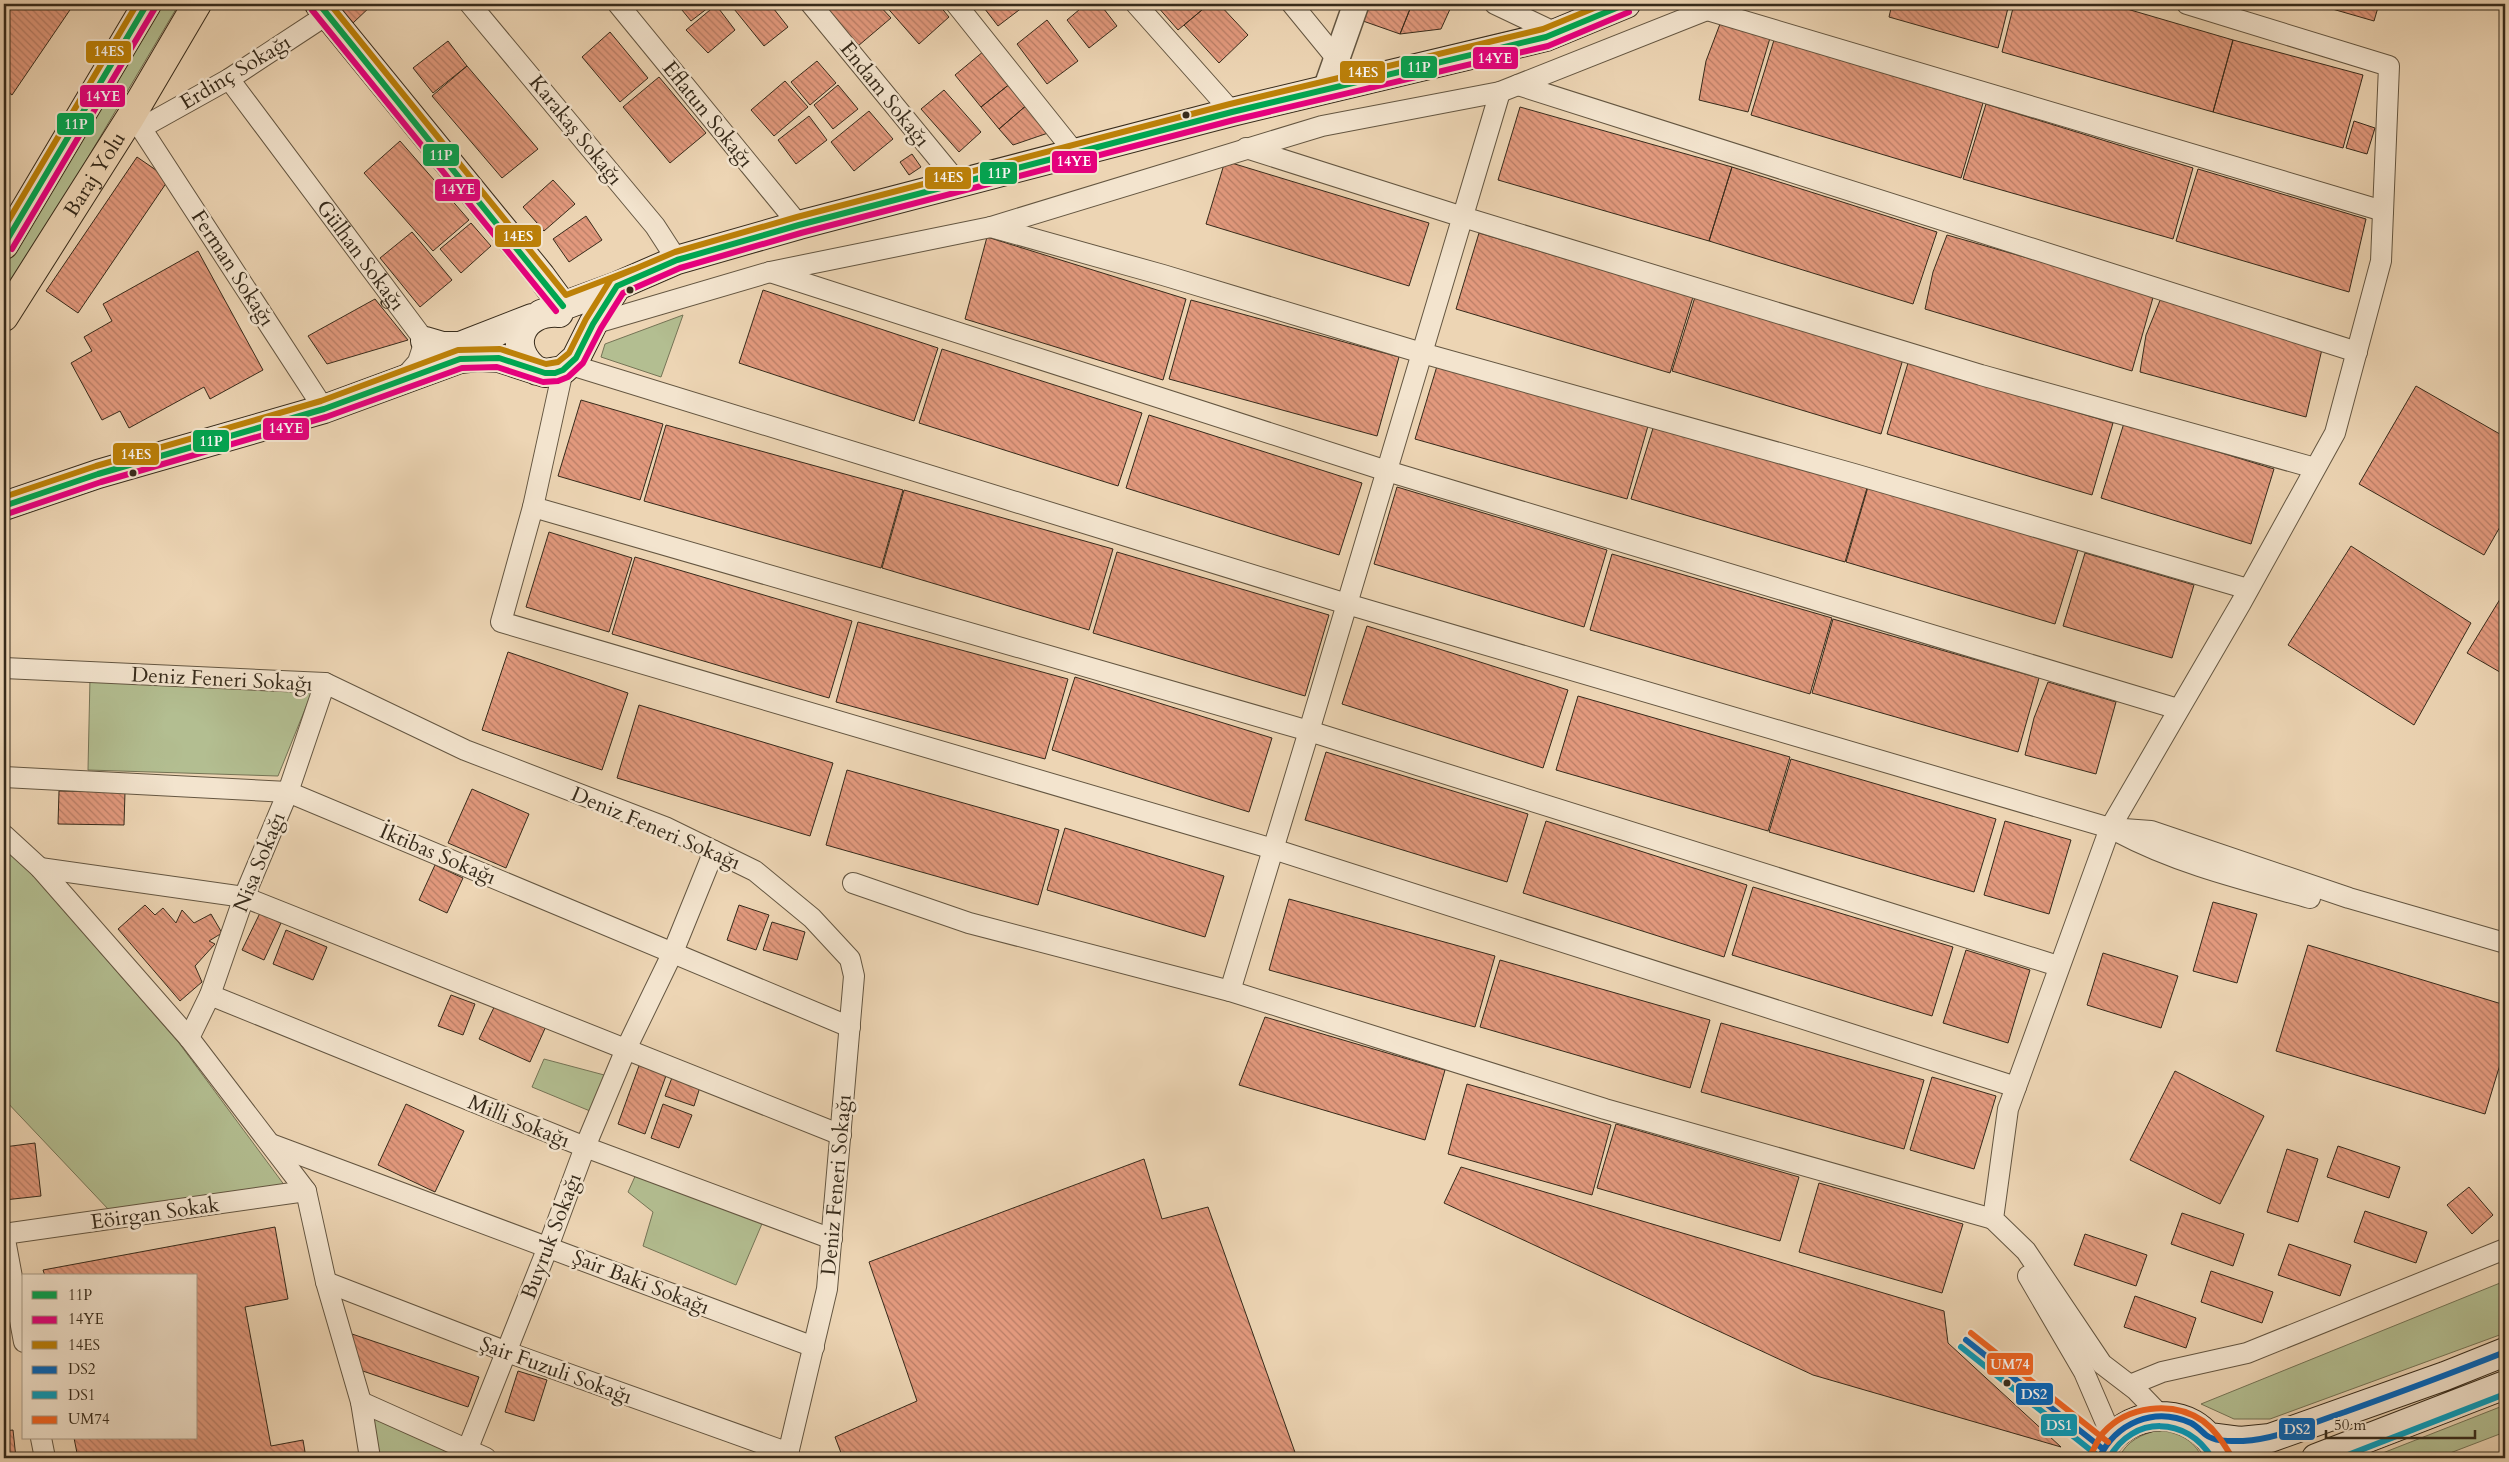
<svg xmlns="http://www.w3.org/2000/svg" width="2509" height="1462" viewBox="0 0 2509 1462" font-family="Cardo,serif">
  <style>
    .grass { fill: #b3be91; stroke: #757456 }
    .building { fill: url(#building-back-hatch); stroke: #372b1b }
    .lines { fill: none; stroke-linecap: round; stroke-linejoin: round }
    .minor-casing { stroke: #645641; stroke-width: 22 }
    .tertiary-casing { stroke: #645641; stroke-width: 28 }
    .secondary-casing { stroke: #372b1b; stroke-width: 30 }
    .primary-casing { stroke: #372b1b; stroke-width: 30 }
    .minor { stroke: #f3e4ce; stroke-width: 20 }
    .tertiary { stroke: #f3e4ce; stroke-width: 25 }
    .secondary { stroke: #f3e4ce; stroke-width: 28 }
    .primary { stroke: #edd5b4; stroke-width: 28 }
    .bus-1-casing { stroke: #f3e4ce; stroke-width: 10 }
    .bus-2-casing { stroke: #f3e4ce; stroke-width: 10 }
    .bus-3-casing { stroke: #f3e4ce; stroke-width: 10 }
    .bus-4-casing { stroke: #f3e4ce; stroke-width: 10 }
    .bus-5-casing { stroke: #f3e4ce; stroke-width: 10 }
    .bus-6-casing { stroke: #f3e4ce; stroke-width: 10 }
    .bus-1 { stroke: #00a651; stroke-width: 6 }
    .bus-2 { stroke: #e5007d; stroke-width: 6 }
    .bus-3 { stroke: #bd8108; stroke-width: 6 }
    .bus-4 { stroke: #0065bd; stroke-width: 6 }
    .bus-5 { stroke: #069cbc; stroke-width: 6 }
    .bus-6 { stroke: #f26522; stroke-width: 6 }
    .bus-dot { fill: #372b1b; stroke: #f3e4ce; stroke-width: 2 }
    .labels { text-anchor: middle; stroke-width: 5; stroke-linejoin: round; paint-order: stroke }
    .street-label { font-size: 21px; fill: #372b1b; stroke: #f3e4ce }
    .line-badge { stroke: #f3e4ce; stroke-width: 2 }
    .badge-label { font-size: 14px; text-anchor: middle; font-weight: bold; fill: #fff }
  </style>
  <defs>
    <pattern id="building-back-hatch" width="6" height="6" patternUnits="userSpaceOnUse" patternTransform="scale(1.25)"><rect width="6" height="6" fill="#e2997d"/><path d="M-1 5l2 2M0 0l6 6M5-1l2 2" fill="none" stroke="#b87d66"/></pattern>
  </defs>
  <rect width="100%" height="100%" fill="#edd5b4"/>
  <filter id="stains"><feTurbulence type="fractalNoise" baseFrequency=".004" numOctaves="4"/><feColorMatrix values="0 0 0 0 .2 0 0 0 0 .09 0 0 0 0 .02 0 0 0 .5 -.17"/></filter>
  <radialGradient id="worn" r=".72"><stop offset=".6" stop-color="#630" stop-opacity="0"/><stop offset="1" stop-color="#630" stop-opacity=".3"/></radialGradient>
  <path class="grass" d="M162,4H179L4,299V263Z
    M683,315L661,377L601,357L605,344Z
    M90,678L314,687L278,776L88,770Z
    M4,849L31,873L179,1043L285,1186L109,1210L4,1099Z
    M544,1059L608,1076L590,1111L532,1087Z
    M637,1172L764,1219L736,1285L643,1246L653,1212L628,1192Z
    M2505,1281V1333L2270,1419H2234L2201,1404Z
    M369,1401L463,1440L457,1458H379Z
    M2505,1405V1432L2437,1458H2370Z
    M2159,1430C2178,1433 2194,1439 2202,1458H2119C2126,1441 2142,1434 2159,1430Z"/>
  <path class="building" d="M4,4H74L12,95L4,89Z
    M335,4H373L353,23Z
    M677,4H713L691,21Z
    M730,4H770L788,27L764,46Z
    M822,4H878L891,18L858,46Z
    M884,4H938L949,17L919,44Z
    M981,4H1027L998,26Z
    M1086,4H1100L1117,26L1089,48L1067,20Z
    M1160,4H1207L1208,5L1178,30L1157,6Z
    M1219,4L1248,35L1219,63L1184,25L1209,4Z
    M1370,4H1412L1400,34L1363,21Z
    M1412,4H1446L1451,7L1441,29L1400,34Z
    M1530,4H1548L1540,8Z
    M1892,4H2009L1998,48L1889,17Z
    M2014,4H2110L2233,40L2213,112L2002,52Z
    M2315,4H2379L2374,21Z
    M716,5L735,30L708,53L686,30Z
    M1047,20L1078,61L1047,84L1017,44Z
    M1720,24L1770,38L1748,112L1699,100L1706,61Z
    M610,32L648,78L620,102L582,57Z
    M1774,40L1983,103L1961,178L1751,115Z
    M2233,40L2363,75L2343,148L2213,112Z
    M448,41L467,66L433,93L413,68Z
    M984,51L1011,83L981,107L955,75Z
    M817,61L836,83L810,105L791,82Z
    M467,66L538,149L502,178L432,96Z
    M659,77L706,133L670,163L623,107Z
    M785,81L808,107L774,136L751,110Z
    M1011,83L1028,104L999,129L981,107Z
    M838,85L858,109L833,129L814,105Z
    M944,90L981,132L959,152L921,109Z
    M1028,104L1051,132L1013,145L999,129Z
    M1986,104L2193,168L2173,239L1963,179Z
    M1520,107L1732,167L1709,241L1498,180Z
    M869,111L893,139L854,171L831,142Z
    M809,116L827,140L796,164L778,140Z
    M2354,121L2375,128L2367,154L2346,148Z
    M400,141L469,220L433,251L364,173Z
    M912,154L921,167L909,175L900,162Z
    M137,157L169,179L78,313L46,291Z
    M1225,161L1429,223L1409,286L1206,224Z
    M1732,167L1937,232L1913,304L1709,241Z
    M2198,169L2366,219L2349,292L2176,241Z
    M553,180L575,204L544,231L523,207Z
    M586,216L602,240L569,262L553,239Z
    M471,223L491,246L461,273L440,249Z
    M412,232L452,280L420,307L380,258Z
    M1479,233L1693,297L1670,373L1456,309Z
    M1947,235L2154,294L2132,371L1925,309L1933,272Z
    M987,237L1186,299L1163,380L965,319Z
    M198,251L263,370L210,399L204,387L129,428L120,411L102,420L71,363L92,351L84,337L112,321L103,304Z
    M763,290L938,348L914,421L739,363Z
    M1695,297L1903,359L1881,434L1672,371Z
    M2161,298L2323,345L2306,417L2140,372L2146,335Z
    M375,299L408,340L327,364L308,336Z
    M1191,300L1399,357L1377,436L1169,379Z
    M942,349L1142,413L1118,486L919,423Z
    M1908,363L2113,423L2092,495L1887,434Z
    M1437,366L1648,426L1627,499L1415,439Z
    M2416,386L2505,437V518L2484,555L2359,484Z
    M581,400L663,424L640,500L558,476Z
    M1149,415L1362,483L1339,555L1126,488Z
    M2124,423L2274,469L2251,544L2101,498Z
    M666,425L903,490L881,568L644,501Z
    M1654,425L1867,488L1845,562L1631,499Z
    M1397,487L1607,550L1584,627L1374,564Z
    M1868,487L2078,550L2055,624L1846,562Z
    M904,490L1113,549L1089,630L882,568Z
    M549,532L632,558L609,632L526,607Z
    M2351,546L2471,623L2414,725L2288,645Z
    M1117,552L1329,615L1305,696L1093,633Z
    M2085,553L2194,585L2172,658L2063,626Z
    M1612,554L1832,618L1810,694L1590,630Z
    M635,557L852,621L829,698L612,634Z
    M2505,591V675L2467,653Z
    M1833,619L2039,678L2018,752L1812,693Z
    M858,622L1068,679L1045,759L836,702Z
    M1367,626L1568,690L1543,768L1342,704Z
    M508,652L628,693L602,770L482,730Z
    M1075,677L1272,738L1249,812L1052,750Z
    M2048,682L2116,702L2096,774L2025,755L2034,718Z
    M1578,696L1790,757L1768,831L1556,770Z
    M639,705L833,763L810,836L617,778Z
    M1326,752L1528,814L1507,882L1305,820Z
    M1791,759L1996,819L1974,892L1769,832Z
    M847,770L1059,830L1038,905L826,845Z
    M472,789L529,814L506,868L448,843Z
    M59,791L125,792L124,825L58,824Z
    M1546,821L1747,885L1724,957L1523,893Z
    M2005,821L2071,840L2049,914L1984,895Z
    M1065,828L1224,876L1205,937L1047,890Z
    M435,865L463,878L447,913L419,900Z
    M1753,887L1953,947L1932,1016L1732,955Z
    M1289,899L1495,956L1475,1027L1269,970Z
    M2213,902L2257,914L2237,983L2193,971Z
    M145,905L155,915L163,908L176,923L182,910L194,923L211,914L222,933L209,941L215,944L195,966L202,982L180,1001L118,929Z
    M739,905L769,915L756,950L727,940Z
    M260,913L281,923L264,960L242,950Z
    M772,922L805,932L797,960L763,950Z
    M286,930L327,947L313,980L273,964Z
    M2308,945L2505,1005V1048L2485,1114L2276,1051Z
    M1966,950L2030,970L2008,1043L1943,1023Z
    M2103,953L2178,976L2161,1028L2087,1005Z
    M1500,960L1710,1020L1690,1088L1480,1027Z
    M451,995L475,1004L463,1035L438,1026Z
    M497,1001L547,1024L530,1062L479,1039Z
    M1265,1017L1445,1070L1425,1140L1239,1085Z
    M1721,1023L1924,1080L1904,1149L1701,1092Z
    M640,1063L667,1073L645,1134L618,1124Z
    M2175,1071L2264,1116L2220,1204L2130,1160Z
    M673,1075L701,1084L694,1106L665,1096Z
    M1932,1077L1996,1096L1974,1169L1910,1150Z
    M1467,1084L1611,1125L1592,1195L1448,1154Z
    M406,1104L464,1131L435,1192L378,1165Z
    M663,1104L692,1115L679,1148L651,1138Z
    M1616,1124L1799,1177L1780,1241L1597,1188Z
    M4,1140V1147L35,1143L41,1196L4,1200Z
    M2338,1146L2400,1167L2389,1198L2327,1177Z
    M2287,1149L2318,1159L2298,1222L2267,1212Z
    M1144,1159L1162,1219L1208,1207L1297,1458H843L835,1437L917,1401L869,1262Z
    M1461,1167L1944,1311L1948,1343L2061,1447L1813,1375L1444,1203Z
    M1819,1183L1963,1224L1942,1293L1799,1252Z
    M2469,1187L2493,1215L2472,1234L2447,1205Z
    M2365,1211L2427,1232L2416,1263L2354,1242Z
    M2182,1213L2244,1234L2233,1266L2171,1244Z
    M275,1227L288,1299L245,1307L271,1446L303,1440L306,1458H78L74,1438H196V1276H45L43,1270Z
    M2085,1234L2147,1255L2136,1286L2074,1265Z
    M2289,1244L2351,1265L2340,1296L2278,1275Z
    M2211,1271L2273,1292L2262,1323L2201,1302Z
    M2135,1296L2196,1318L2186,1348L2124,1327Z
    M352,1334L479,1377L468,1407L354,1368Z
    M518,1371L547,1380L534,1421L505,1412Z
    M13,1430L16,1458H4V1431Z"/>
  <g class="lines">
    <g class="minor-casing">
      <g id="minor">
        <path d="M470,4L655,226L677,260"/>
        <path d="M618,4L799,225"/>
        <path d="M811,4L959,184"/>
        <path d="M956,4L1076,154"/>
        <path d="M1136,4L1232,112"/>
        <path d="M1292,4L1337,59"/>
        <path d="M1495,4L1556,33"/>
        <path d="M1707,10L2383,211"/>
        <path id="s1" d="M229,79L425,341L418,362L403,379"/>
        <path d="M1518,85L2357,352"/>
        <path d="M130,118L141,128L324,409"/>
        <path d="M141,128L229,79L328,14"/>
        <path d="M1246,148L1463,217L1981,375L2315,468"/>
        <path d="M991,227L1163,275L1422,353L1854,474L2248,589"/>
        <path d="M770,272L1387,471L2178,709"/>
        <path d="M593,324L770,272L991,227L1322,126L1500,92L1722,4"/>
        <path d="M571,365L1347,604L2110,828L2151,831L2349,898L2505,943"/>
        <path d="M563,370L533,507L501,622L1273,849L2016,1087"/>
        <path d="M533,507L1309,731L2058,966"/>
        <path d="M4,668L325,683L465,750L665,827L755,871L812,918L850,959L854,976L827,1289L787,1458"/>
        <path d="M4,777L288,792L850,1027"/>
        <path d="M2118,832C2178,864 2245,880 2310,898"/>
        <path d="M4,835L40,868L189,1038L306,1191L326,1282L361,1402L370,1458"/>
        <path d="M40,868L244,897L841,1135"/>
        <path d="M853,883L969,923L1230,991L1605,1109L1993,1219"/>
        <path d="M1230,991L1309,731L1500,92"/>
        <path d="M210,995L585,1147L832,1239"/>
        <path d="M189,1038L210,995L244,897L288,792L325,683"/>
        <path d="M271,1144L814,1347"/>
        <path d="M4,1234L306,1191"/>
        <path d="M4,1234L24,1342"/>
        <path d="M2028,1276L2084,1372L2112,1437"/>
        <path d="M326,1282L507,1352L789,1453"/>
        <path d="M2130,1385L2162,1372L2247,1353L2505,1249"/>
        <path d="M361,1402L486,1458"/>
        <path d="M2162,1417L2136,1390L2102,1364L2026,1251L1993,1219L2008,1109L2110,828L2241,603L2335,433L2381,261L2389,66L2187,4"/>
        <path d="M41,1438L45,1458"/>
        <path d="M464,1458L548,1247L585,1147L626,1049L673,952L714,851"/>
      </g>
    </g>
    <g class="tertiary-casing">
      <path id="tertiary" d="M1326,89L1356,4"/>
    </g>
    <g class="secondary-casing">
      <path id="secondary" d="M319,4L541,276L563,306
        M541,314L617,286L677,260L799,225L1232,112L1546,37L1626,4
        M425,341L442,346H460L532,318
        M537,371C505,348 521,310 559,313
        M4,506L98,474L324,409L460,359L478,357L499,358L545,373L563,370L576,358L593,324L617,286
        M2209,1437L2240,1441L2270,1438L2445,1376L2505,1352
        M2099,1458C2112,1422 2160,1405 2193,1424C2205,1431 2212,1441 2219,1452
        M2316,1458L2505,1385"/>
    </g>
    <g class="primary-casing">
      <g id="primary">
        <path d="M4,245L147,4"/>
        <path id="s2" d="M4,317L130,118L197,4"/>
      </g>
    </g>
    <use href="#minor" class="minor"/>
    <use href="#tertiary" class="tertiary"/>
    <use href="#secondary" class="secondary"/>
    <use href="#primary" class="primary"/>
    <g class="bus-1-casing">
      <path id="bus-1" d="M319,4L563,306
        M4,245L147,4
        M4,506L98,474L324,409L460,359L499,358L545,373H555L563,370L576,358L593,324L617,286L677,260L799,225L1232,112L1546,37L1626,4"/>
    </g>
    <g class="bus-2-casing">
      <path id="bus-2" d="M312,10L556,311
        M12,249L155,8
        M7,514L101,482L326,417L462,368L497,367L543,382L558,381L568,377L583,363L601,328L623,293L680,268L801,233L1234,120L1548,46L1629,12"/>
    </g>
    <g class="bus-3-casing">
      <path id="bus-3" d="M330,4L566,295L634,269
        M4,228L137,4
        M4,497L96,466L321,401L458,350L500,349L546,364L558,362L569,353L586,319L611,279L675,252L797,217L1230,104L1543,29L1604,4"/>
    </g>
    <g class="bus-4-casing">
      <path id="bus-4" d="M1966,1340L2103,1449
        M2099,1458C2116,1423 2154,1406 2191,1423C2197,1426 2201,1431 2206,1435C2215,1442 2231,1441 2243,1441C2278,1439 2311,1423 2345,1412C2398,1393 2452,1373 2505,1352"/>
    </g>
    <g class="bus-5-casing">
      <path id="bus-5" d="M1961,1347L2098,1456
        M2109,1458C2133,1415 2187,1416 2212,1458
        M2340,1458L2505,1394"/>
    </g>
    <g class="bus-6-casing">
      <path id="bus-6" d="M1971,1333L2108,1442
        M2091,1454C2095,1447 2098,1439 2103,1433C2127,1406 2172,1400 2203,1421C2215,1430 2222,1441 2230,1454"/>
    </g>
    <use href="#bus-1" class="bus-1"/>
    <use href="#bus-2" class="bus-2"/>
    <use href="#bus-3" class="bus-3"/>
    <use href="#bus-4" class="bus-4"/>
    <use href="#bus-5" class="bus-5"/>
    <use href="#bus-6" class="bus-6"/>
  </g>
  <g class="bus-dot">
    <circle cx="1186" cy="115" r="4.5"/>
    <circle cx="630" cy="290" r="4.5"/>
    <circle cx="133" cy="473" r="4.5"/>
    <circle cx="2007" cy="1383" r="4.5"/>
  </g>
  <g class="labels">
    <g class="street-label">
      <text transform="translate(235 72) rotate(-31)" y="7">Erdinç Sokağı</text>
      <text transform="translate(885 94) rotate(51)" y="7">Endam Sokağı</text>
      <text transform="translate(708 114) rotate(51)" y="7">Eflatun Sokağı</text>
      <text transform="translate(576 130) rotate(51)" y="7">Karakaş Sokağı</text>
      <text dy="7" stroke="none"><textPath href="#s2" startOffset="169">Baraj Yolu</textPath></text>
      <text dy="7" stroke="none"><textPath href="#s1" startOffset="220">Gülhan Sokağı</textPath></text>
      <text transform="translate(233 268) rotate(57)" y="7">Ferman Sokağı</text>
      <text transform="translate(222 679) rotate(3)" y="7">Deniz Feneri Sokağı</text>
      <text transform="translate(656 828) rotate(23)" y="7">Deniz Feneri Sokağı</text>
      <text transform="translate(438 854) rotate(23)" y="7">İktibas Sokağı</text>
      <text transform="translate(259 862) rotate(-68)" y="7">Nisa Sokağı</text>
      <text transform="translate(519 1121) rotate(22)" y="7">Milli Sokağı</text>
      <text transform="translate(836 1185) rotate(-85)" y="7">Deniz Feneri Sokağı</text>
      <text transform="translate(155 1213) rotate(-8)" y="7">Eöirgan Sokak</text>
      <text transform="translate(551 1236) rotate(-69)" y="7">Buyruk Sokağı</text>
      <text transform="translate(641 1282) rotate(21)" y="7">Şair Baki Sokağı</text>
      <text transform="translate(556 1370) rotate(20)" y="7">Şair Fuzuli Sokağı</text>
    </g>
  </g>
  <g class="line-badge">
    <rect x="85" y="40" width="47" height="24" rx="5" fill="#bd8108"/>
    <rect x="1472" y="46" width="47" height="24" rx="5" fill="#e5007d"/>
    <rect x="1400" y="55" width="38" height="24" rx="5" fill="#00a651"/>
    <rect x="1339" y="60" width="47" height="24" rx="5" fill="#bd8108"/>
    <rect x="79" y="84" width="47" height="24" rx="5" fill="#e5007d"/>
    <rect x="56" y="112" width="39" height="24" rx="5" fill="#00a651"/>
    <rect x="422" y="143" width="38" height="24" rx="5" fill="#00a651"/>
    <rect x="1051" y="150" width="47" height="24" rx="5" fill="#e5007d"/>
    <rect x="979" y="161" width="39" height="24" rx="5" fill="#00a651"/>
    <rect x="924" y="166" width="48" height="24" rx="5" fill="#bd8108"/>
    <rect x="434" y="178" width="47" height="24" rx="5" fill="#e5007d"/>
    <rect x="494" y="224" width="48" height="24" rx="5" fill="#bd8108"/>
    <rect x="262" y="417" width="48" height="24" rx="5" fill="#e5007d"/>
    <rect x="192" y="429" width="38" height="24" rx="5" fill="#00a651"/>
    <rect x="112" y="442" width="48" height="24" rx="5" fill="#bd8108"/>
    <rect x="1986" y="1352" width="48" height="24" rx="5" fill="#f26522"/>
    <rect x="2015" y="1382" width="39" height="24" rx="5" fill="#0065bd"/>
    <rect x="2040" y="1413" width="38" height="24" rx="5" fill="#069cbc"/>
    <rect x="2278" y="1417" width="38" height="24" rx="5" fill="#0065bd"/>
  </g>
  <g class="badge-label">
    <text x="109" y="56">14ES</text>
    <text x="1495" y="63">14YE</text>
    <text x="1419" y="72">11P</text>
    <text x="1363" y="77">14ES</text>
    <text x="103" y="101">14YE</text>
    <text x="76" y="129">11P</text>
    <text x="441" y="160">11P</text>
    <text x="1074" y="166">14YE</text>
    <text x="999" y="178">11P</text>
    <text x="948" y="182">14ES</text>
    <text x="458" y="194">14YE</text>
    <text x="518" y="241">14ES</text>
    <text x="286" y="433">14YE</text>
    <text x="211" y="446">11P</text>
    <text x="136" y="459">14ES</text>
    <text x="2010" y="1369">UM74</text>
    <text x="2034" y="1399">DS2</text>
    <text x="2059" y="1430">DS1</text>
    <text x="2297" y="1434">DS2</text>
  </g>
  <rect width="2509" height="1462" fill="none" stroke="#edd5b4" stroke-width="20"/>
  <rect x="5" y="5" width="2499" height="1452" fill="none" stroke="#372b1b" stroke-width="2.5"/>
  <rect x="10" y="10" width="2489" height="1442" fill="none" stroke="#372b1b"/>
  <rect x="22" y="1274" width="175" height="165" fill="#f3e4ce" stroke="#a89a86"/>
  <rect x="32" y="1291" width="25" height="8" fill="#00a651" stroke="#a89a86"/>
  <text x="68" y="1300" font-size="15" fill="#372b1b">11P</text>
  <rect x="32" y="1316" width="25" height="8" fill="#e5007d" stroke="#a89a86"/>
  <text x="68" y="1324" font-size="15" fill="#372b1b">14YE</text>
  <rect x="32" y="1341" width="25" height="8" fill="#bd8108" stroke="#a89a86"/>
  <text x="68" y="1350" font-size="15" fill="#372b1b">14ES</text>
  <rect x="32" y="1366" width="25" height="8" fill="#0065bd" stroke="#a89a86"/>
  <text x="68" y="1374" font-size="15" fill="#372b1b">DS2</text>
  <rect x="32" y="1391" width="25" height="8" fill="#069cbc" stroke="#a89a86"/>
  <text x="68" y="1400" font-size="15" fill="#372b1b">DS1</text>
  <rect x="32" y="1416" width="25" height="8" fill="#f26522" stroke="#a89a86"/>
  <text x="68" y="1424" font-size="15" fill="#372b1b">UM74</text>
  <path d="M2326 1430v8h149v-8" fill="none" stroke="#372b1b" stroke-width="2.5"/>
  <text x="2334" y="1430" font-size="15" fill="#372b1b" stroke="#f3e4ce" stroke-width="4" paint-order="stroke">50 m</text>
  <rect width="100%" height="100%" filter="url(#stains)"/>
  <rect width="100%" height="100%" fill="url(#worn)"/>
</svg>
